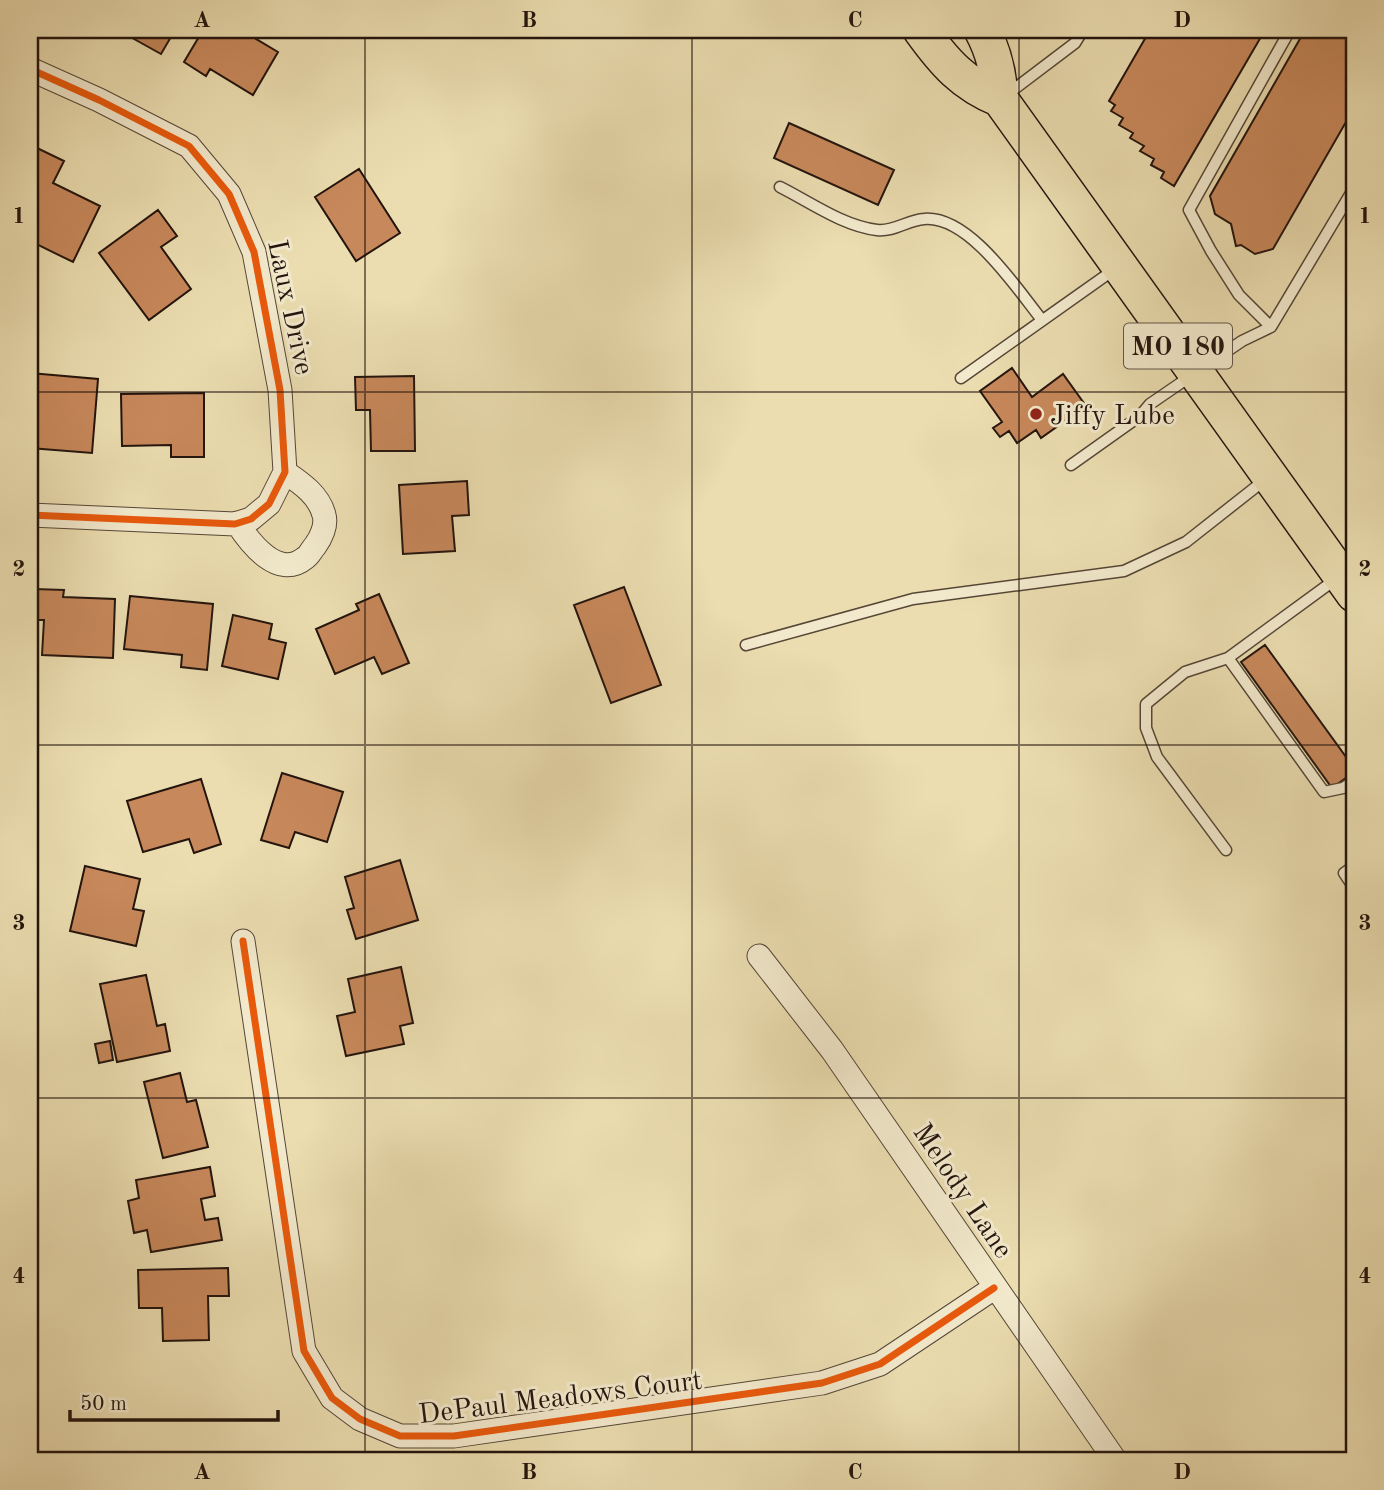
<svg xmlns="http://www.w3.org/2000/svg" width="1384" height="1490" viewBox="0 0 1384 1490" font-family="'Old Standard TT',serif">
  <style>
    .building { fill: #c7885b; stroke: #23140d; stroke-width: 2 }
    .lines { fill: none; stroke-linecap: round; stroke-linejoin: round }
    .lane-casing { stroke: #554636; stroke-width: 13 }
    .street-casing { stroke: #554636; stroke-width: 25 }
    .primary-casing { stroke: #23140d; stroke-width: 38 }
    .lane { stroke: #f2e9cc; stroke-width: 10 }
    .street { stroke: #f2e9cc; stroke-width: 23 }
    .primary { stroke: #ebddb0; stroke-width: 35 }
    .cycleway-casing { stroke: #f2e9cc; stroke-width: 11 }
    .cycleway { stroke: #e8590c; stroke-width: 7 }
    .grid { fill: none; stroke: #23140d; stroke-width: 2; stroke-opacity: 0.55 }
    .poi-dot { fill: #8f2418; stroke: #f2e9cc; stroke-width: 2.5 }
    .labels { text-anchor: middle; stroke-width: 6; stroke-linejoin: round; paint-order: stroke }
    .shield { fill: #f2e9cc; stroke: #615446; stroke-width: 2 }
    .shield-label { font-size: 26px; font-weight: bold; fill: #23140d }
    .street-label { font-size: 28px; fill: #23140d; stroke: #f2e9cc }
    .poi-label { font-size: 28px; fill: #23140d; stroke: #f2e9cc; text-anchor: start }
    .neatline { fill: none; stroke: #23140d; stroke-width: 2.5 }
    .grid-label { font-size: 23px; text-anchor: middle; font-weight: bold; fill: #23140d }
  </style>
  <rect width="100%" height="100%" fill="#ebddb0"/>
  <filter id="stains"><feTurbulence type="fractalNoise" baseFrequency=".00286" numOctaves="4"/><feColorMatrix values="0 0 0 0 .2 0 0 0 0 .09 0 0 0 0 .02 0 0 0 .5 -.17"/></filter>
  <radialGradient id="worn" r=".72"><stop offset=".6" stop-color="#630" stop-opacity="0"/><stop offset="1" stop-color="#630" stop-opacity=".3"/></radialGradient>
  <path class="building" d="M118,30H175L161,54Z
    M203,30H241L278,52L253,95L210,69L206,76L184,62Z
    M1150,30H1265L1174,186L1161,178L1164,172L1151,165L1154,159L1140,151L1144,146L1130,138L1133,133L1119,125L1123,118L1111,111L1115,105L1109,101Z
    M1305,30H1354V108L1273,249L1255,254L1241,245L1236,246L1231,224L1215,214L1210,196Z
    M789,123L894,170L878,205L774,158Z
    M37,148L64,161L53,183L100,206L73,262L30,241V163Z
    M359,169L400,233L356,261L315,197Z
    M158,210L177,236L161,247L191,289L149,320L99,253Z
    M1012,368L1032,397L1063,374L1086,406L1041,438L1036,430L1017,443L1009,431L1000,437L993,428L1002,422L980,391Z
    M30,373L98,379L92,453L30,448Z
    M414,376L415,451H371L370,410H356L355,377Z
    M204,393V457H171V445L122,446L121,394Z
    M467,481L469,515L452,516L455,551L403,554L399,485Z
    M624,587L661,685L611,703L574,605Z
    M34,589L64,590L63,597L115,599L113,658L42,655L44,620H33Z
    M379,594L409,663L382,674L374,657L335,674L316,629L359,610L356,604Z
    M130,596L213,604L207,670L181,667L182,655L124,649Z
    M233,615L272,624L269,639L286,643L278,679L222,666Z
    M1265,645L1354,768V772L1332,788L1241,662Z
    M282,773L343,792L327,842L295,832L289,848L261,840Z
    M201,779L221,844L194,853L189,839L143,852L127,801Z
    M400,860L418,920L356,939L347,910L354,908L345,877Z
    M85,866L140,879L133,909L144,911L136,946L70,931Z
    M401,967L413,1023L400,1026L404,1044L346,1056L337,1016L355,1012L348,979Z
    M146,975L157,1026L165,1024L170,1051L117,1062L100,984Z
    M110,1041L113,1060L99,1063L95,1044Z
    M180,1073L187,1102L196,1100L208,1147L163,1158L144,1082Z
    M210,1167L215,1196L201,1199L205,1220L218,1218L222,1240L151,1252L147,1230L134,1233L128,1201L139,1198L136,1180Z
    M228,1268L229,1296H208L209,1340L163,1341L162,1308H139L138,1270Z"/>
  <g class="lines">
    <g class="lane-casing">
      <path id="lane" d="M1005,96L1075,43L1083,30
        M780,187C810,202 843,226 877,230C894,232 908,220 924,219C969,215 1017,289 1042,320
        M1271,327L1239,295L1211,251L1189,210L1290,30
        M961,378L1115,269
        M1071,465L1140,416L1150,404L1242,341L1271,327L1354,188
        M1336,579L1228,658L1324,792L1343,788L1354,781
        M746,645L913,599L1124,571L1186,542L1266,479
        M1226,850L1157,757L1146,728V704L1185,672L1228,658
        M1354,866L1344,873L1354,888"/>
    </g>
    <g class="street-casing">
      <path id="street" d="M30,69L99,100L189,146L229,194L254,252L280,390L285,472L269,504L251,519L235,524L30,515
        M237,523C250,543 278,580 305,558C309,556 312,549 315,546C321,538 327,525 324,515C319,495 301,483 285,472
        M243,941L304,1351L332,1398L360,1419L400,1436H454L822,1383L880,1364L994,1288
        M759,956L832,1050L1115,1460"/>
    </g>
    <g class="primary-casing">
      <path id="primary" d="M921,30C944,62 963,84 1000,99L1354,594
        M982,30C994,52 999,74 1000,99"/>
    </g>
    <use href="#lane" class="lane"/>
    <use href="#street" class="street"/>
    <use href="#primary" class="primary"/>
    <g class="cycleway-casing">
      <path id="cycleway" d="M30,69L99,100L189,146L229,194L254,252L280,390L285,472L269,504L251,519L235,524L30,515
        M243,941L304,1351L332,1398L360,1419L400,1436H454L822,1383L880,1364L994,1288"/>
    </g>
    <use href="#cycleway" class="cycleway"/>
  </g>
  <path class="grid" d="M365,30V1460M692,30V1460M1019,30V1460M30,392H1354M30,745H1354M30,1098H1354"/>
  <circle class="poi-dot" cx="1036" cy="414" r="7"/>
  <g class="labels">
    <rect class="shield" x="1124" y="323.5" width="108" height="45" rx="5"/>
    <g class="shield-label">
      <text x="1178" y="355">MO 180</text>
    </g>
    <g class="street-label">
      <text transform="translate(292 307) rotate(78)" y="10">Laux Drive</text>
      <text transform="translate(964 1190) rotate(56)" y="10">Melody Lane</text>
      <text transform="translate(560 1396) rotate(-7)" y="10">DePaul Meadows Court</text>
    </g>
    <g class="poi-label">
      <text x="1050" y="424">Jiffy Lube</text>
    </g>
  </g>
  <rect width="1384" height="1490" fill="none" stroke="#ebddb0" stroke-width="77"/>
  <path d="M70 1410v10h208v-10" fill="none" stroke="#23140d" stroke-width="3.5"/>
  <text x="80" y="1410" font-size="21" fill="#23140d" stroke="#f2e9cc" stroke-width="5" paint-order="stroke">50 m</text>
  <rect x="38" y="38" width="1308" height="1414" class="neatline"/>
  <g class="grid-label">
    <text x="202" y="27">A</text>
    <text x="529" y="27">B</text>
    <text x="855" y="27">C</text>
    <text x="1182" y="27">D</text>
    <text x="19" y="223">1</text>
    <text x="1365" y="223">1</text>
    <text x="19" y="576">2</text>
    <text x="1365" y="576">2</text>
    <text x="19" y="930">3</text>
    <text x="1365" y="930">3</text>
    <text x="19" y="1283">4</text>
    <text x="1365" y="1283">4</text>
    <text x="202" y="1479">A</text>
    <text x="529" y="1479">B</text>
    <text x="855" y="1479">C</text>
    <text x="1182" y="1479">D</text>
  </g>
  <rect width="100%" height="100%" filter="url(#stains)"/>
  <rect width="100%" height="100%" fill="url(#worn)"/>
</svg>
